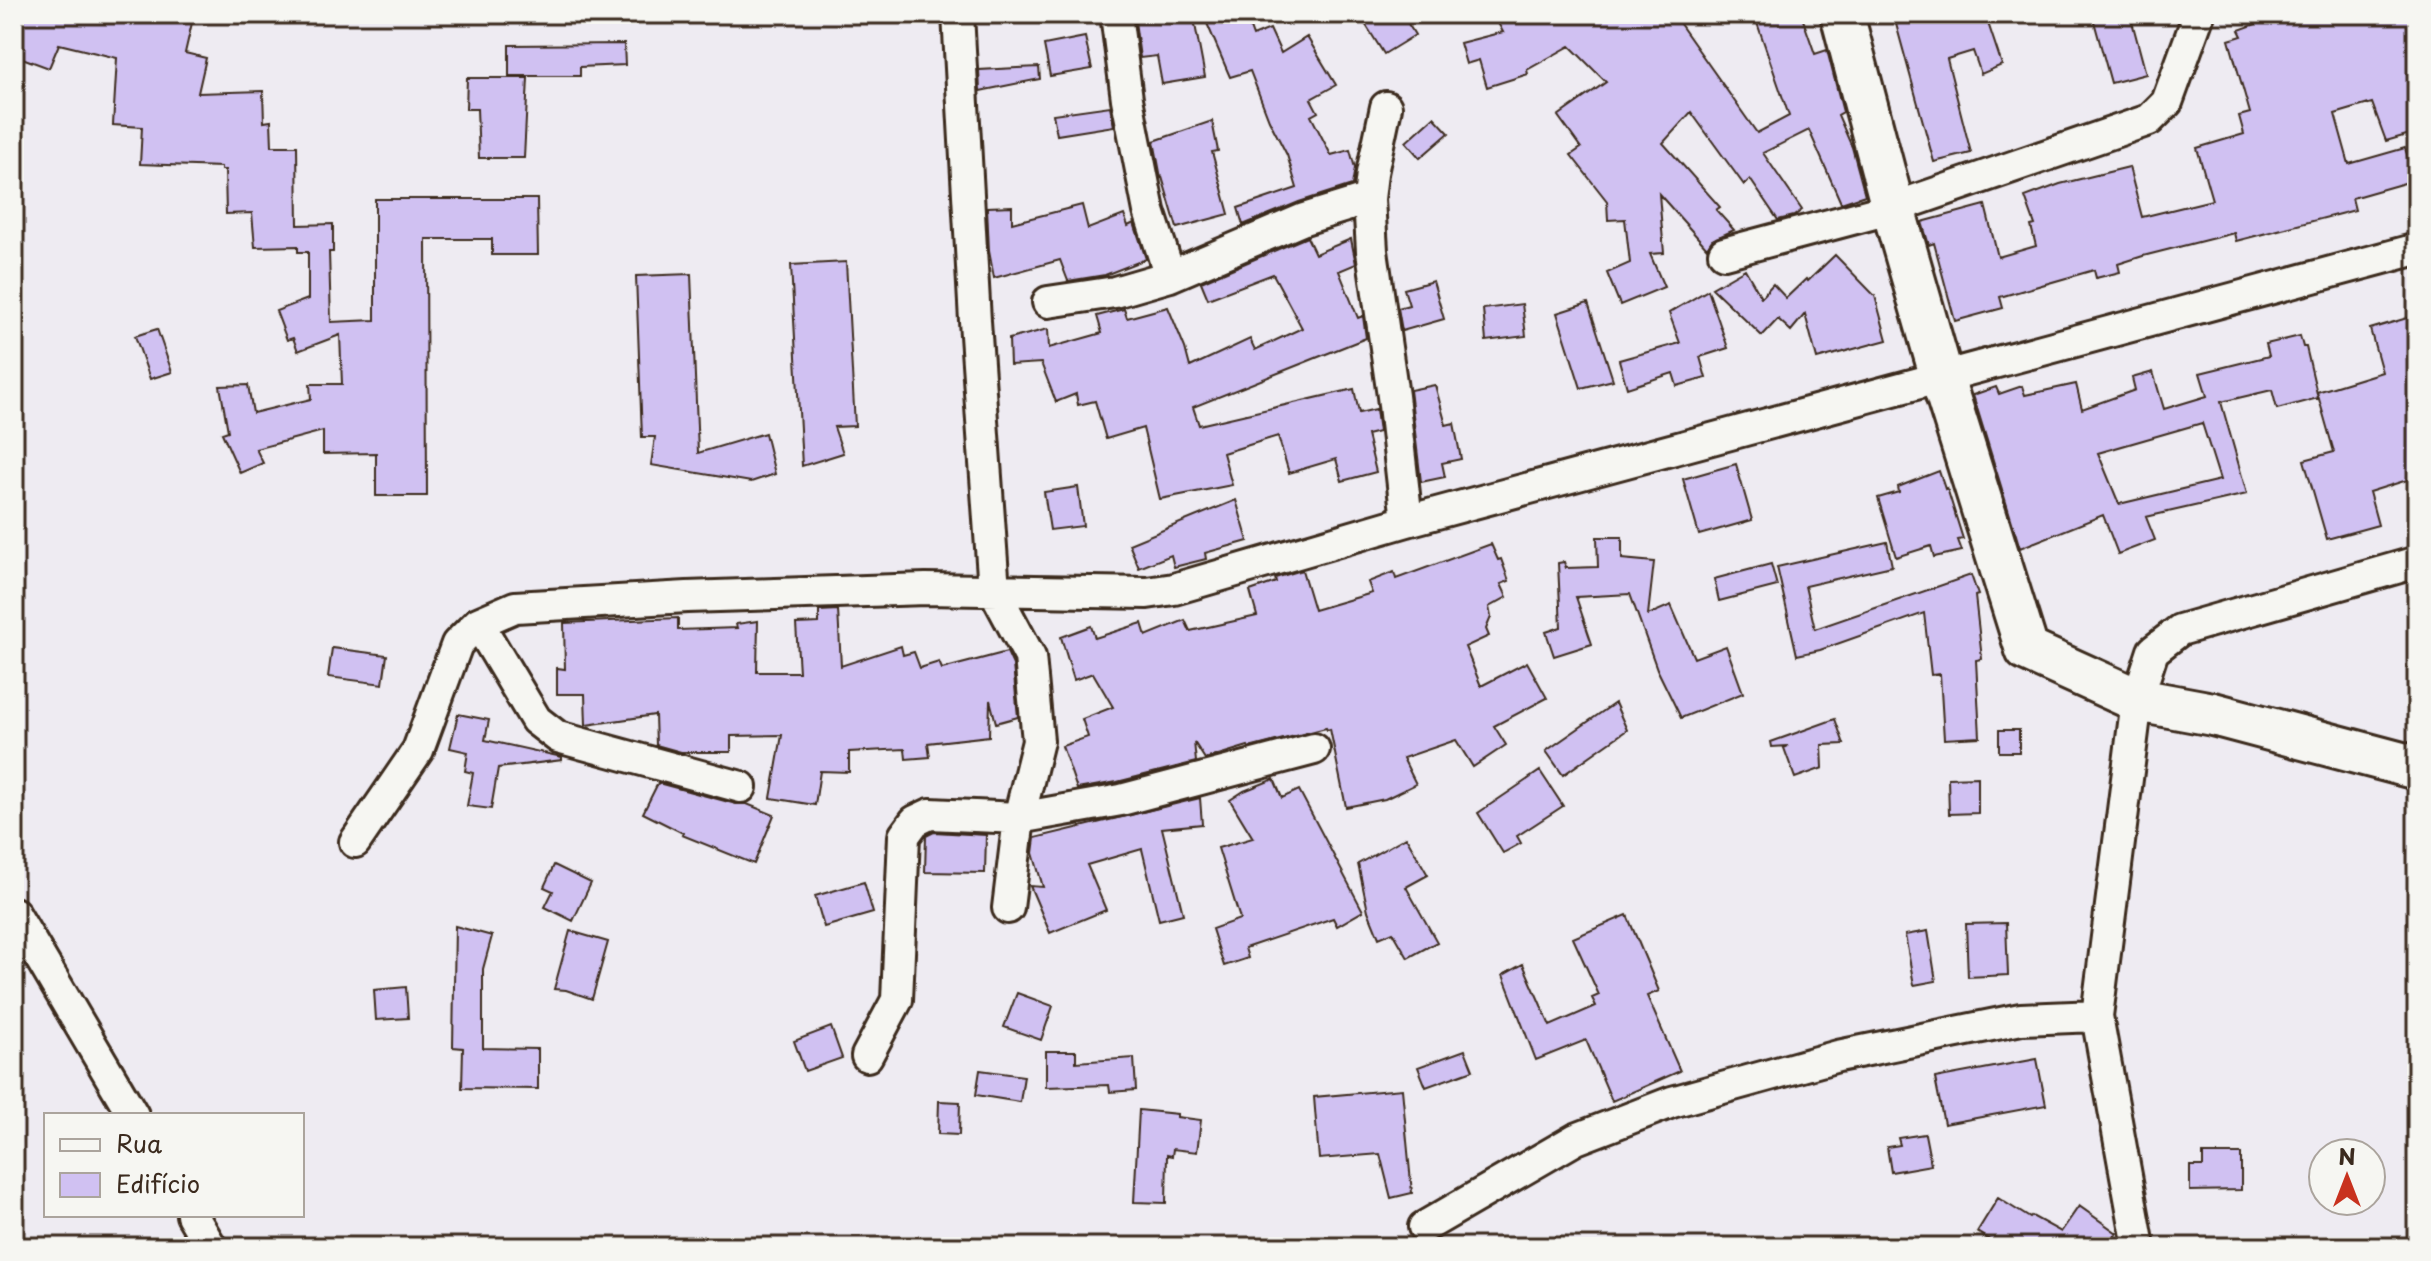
<svg xmlns="http://www.w3.org/2000/svg" width="2431" height="1261" viewBox="0 0 2431 1261" font-family="'Playpen Sans',sans-serif">
  <style>
    .building { fill: #d0c1f2; stroke: #3b2a1e; stroke-width: 2; fill-rule: evenodd }
    .lines { fill: none; stroke-linecap: round; stroke-linejoin: round }
    .street-casing { stroke: #3b2a1e; stroke-width: 36 }
    .secondary-casing { stroke: #3b2a1e; stroke-width: 48 }
    .street { stroke: #f6f6f2; stroke-width: 30 }
    .secondary { stroke: #f6f6f2; stroke-width: 42 }
  </style>
  <rect width="100%" height="100%" fill="#eeebf2"/>
  <filter id="ink" filterUnits="userSpaceOnUse"><feTurbulence type="fractalNoise" baseFrequency=".0125" numOctaves="2"/><feDisplacementMap in="SourceGraphic" scale="16" xChannelSelector="R" yChannelSelector="G"/><feConvolveMatrix kernelMatrix="1 2 1 2 8 2 1 2 1" color-interpolation-filters="sRGB"/></filter>
  <g filter="url(#ink)">
    <path class="building" d="M14,14H194L185,53L206,58L198,93L263,91L264,122L271,121L272,146H297L298,225L333,224V252H329L331,322L375,320V199H537L538,255H492V239H426L427,496H376V453L323,454V431L256,449L263,463L240,473L222,433L228,431L220,386L248,385L253,413L311,399L310,384H342L340,335L298,351L293,338L287,340L276,311L308,299V252H298V246L255,247L252,213L226,214L225,170H221V167L140,164L142,127L113,125L117,58L59,44L49,68L14,55Z
      M1134,14H1193L1205,77L1162,84L1157,56L1140,58Z
      M1203,14H1245L1253,36L1270,29L1281,53L1307,37L1336,85L1311,99L1318,112L1311,116L1331,155L1350,150L1355,168L1352,185L1299,202L1243,225L1238,208L1297,188L1287,155L1269,120L1250,71L1230,77Z
      M1359,14H1402L1415,35L1384,54Z
      M1493,14H1673L1757,133L1789,116L1754,14H1801L1815,54L1827,50L1843,112L1838,115L1852,147L1865,195L1841,203L1809,130L1763,153L1802,210L1794,216L1778,220L1750,179L1744,185L1691,112L1663,143L1720,207L1716,210L1734,230L1712,240L1707,248L1659,194L1664,253L1650,254L1664,287L1620,305L1607,273L1630,263L1625,219L1608,220L1607,201L1571,155L1581,148L1558,116L1606,82L1570,46L1527,70L1528,74L1487,87L1479,60L1466,64L1460,43L1503,32Z
      M1933,14H1939L1940,20L1963,14H1985L2002,65L1981,74L1973,51L1947,59L1971,153L1934,162L1896,24Z
      M2092,14H2130L2146,74L2111,83Z
      M2252,14H2417V132L2386,141L2372,103L2335,114L2349,164L2405,148L2415,180L2352,198L2355,210L2236,241L2234,233L2143,256L2118,264L2120,272L2096,278L2094,270L2000,297L2003,308L1955,321L1934,243L1929,245L1922,222L1985,205L1998,257L2036,246L2031,226L2035,225L2025,197L2060,184L2129,167L2142,217L2212,200L2197,148L2244,134L2239,116L2250,113L2229,40L2242,36L2239,30L2256,24Z
      M1085,37L1092,69L1050,76L1044,45Z
      M624,44L625,65L580,67V76H509V45Z
      M1039,67L1040,79L980,91L979,70Z
      M467,78H528L524,158H479L477,109H466Z
      M1110,106L1114,126L1057,135L1053,114Z
      M1434,117L1449,133L1420,158L1406,142Z
      M1212,121L1218,151L1212,152L1229,214L1177,228L1162,177L1161,178L1154,141Z
      M1082,205L1088,229L1124,215L1128,226L1134,223L1146,259L1105,275L1068,281L1060,260L994,278L989,251L987,207L1012,206V223Z
      M1307,237L1315,254L1351,239L1356,264L1339,271L1358,318L1363,316L1366,338L1193,407L1199,425L1354,389L1359,413L1376,409L1379,432L1367,435L1376,472L1342,481L1336,459L1289,473L1278,436L1223,453L1232,485L1160,499L1143,428L1106,439L1095,401L1078,405L1076,394L1056,402L1041,363L1010,365L1009,339L1048,329L1049,348L1102,333L1097,316L1124,309L1127,318L1168,307L1185,348L1190,367L1250,339L1255,350L1302,328L1273,274L1208,299L1201,282Z
      M1835,255L1875,296L1887,340L1817,359L1805,314L1791,331L1778,319L1762,336L1712,288L1745,269L1761,297L1773,284L1786,298L1806,279L1808,281Z
      M846,262L855,426L834,427L843,453L802,466L791,265Z
      M691,274L698,453L765,433L775,474L751,482L651,465L655,437H642L636,276Z
      M1433,281L1444,319L1402,331L1398,308L1409,305L1404,289Z
      M1708,290L1728,348L1700,357L1706,378L1677,386L1673,373L1627,388L1619,360L1680,343L1669,313Z
      M1588,303L1613,380L1581,388L1557,313Z
      M1522,304L1526,336L1486,341L1483,309Z
      M2414,316L2417,328V477L2369,492L2378,525L2327,539L2304,460L2334,452L2317,392L2382,372L2370,329Z
      M157,329L172,372L150,379L135,336Z
      M2300,336L2303,347H2306L2318,398L2277,409L2272,390L2221,402L2247,494L2146,517L2155,540L2118,554L2103,515L2020,548L1973,395L1996,387L1999,394L2022,386L2025,395L2076,384L2082,409L2135,390L2132,378L2153,372L2164,409L2207,396L2200,373L2269,356L2266,344ZM2202,423L2220,480L2119,504L2098,453Z
      M1435,385L1446,425L1454,423L1461,459L1442,463L1445,477L1421,482L1410,390Z
      M1736,464L1752,520L1699,535L1683,479Z
      M1939,471L1945,489L1947,488L1963,539L1958,540L1962,551L1934,557L1931,546L1896,557L1878,498L1899,492L1898,487Z
      M1078,487L1083,526L1050,530L1044,492Z
      M1236,500L1248,541L1205,553L1206,559L1174,567L1171,555L1139,568L1129,544Z
      M1597,537H1622V559L1654,562L1648,615L1671,605L1694,658L1726,646L1743,693L1681,718L1657,669L1630,594L1576,597L1592,644L1554,656L1546,632L1561,627L1558,563L1564,562L1566,568L1598,567Z
      M1887,542L1892,566L1805,586L1815,629L1971,575L1978,595L1975,596L1982,659L1976,660L1980,737L1944,739L1940,674L1931,675L1924,613L1820,650L1797,655L1777,567Z
      M1491,544L1498,560L1501,559L1509,581L1501,584L1507,597L1489,607L1491,617L1486,629L1489,636L1465,647L1481,686L1527,662L1547,698L1494,726L1506,745L1473,767L1456,740L1403,758L1416,784L1385,799L1346,807L1330,729L1327,730L1326,728L1249,748L1248,746L1205,759L1194,742L1196,762L1117,782L1077,789L1062,746L1088,737L1082,719L1113,707L1093,673L1074,680L1061,637L1091,626L1095,638L1142,623L1146,636L1185,620L1190,631L1257,616L1250,591L1276,582L1275,578L1302,570L1314,610L1372,593L1368,582L1394,572L1396,579Z
      M1771,564L1777,586L1719,601L1714,579Z
      M838,610L841,666L901,646L903,655L914,652L920,668L939,662L942,669L1007,652L1013,665L1018,717L996,723L990,700L989,736L928,743L930,757L906,759L905,749L849,752V772L820,771L815,805L771,798L782,735L731,736V752H681L656,745L655,715L586,725L585,694H557V668L565,669L564,623L678,618V630L737,628L736,624L758,621L757,672H799L796,624L819,623V611Z
      M332,648L387,655L383,684L328,677Z
      M1615,703L1627,730L1563,775L1546,751Z
      M458,714L489,720L485,740L562,757V760L498,768L491,809L467,806L473,773L465,771L468,752L450,748Z
      M1835,719L1844,744L1822,745L1823,768L1795,778L1784,748L1788,746L1772,747L1771,742Z
      M1999,730H2019V752H1999Z
      M1540,771L1563,806L1517,836L1521,843L1503,853L1478,813Z
      M1978,777V813L1949,814L1948,778Z
      M1274,779L1282,798L1299,790L1363,911L1337,926L1333,918L1245,948L1248,958L1224,966L1212,929L1240,919L1218,848L1253,838L1230,800L1244,791Z
      M658,783L736,804H747L774,815L754,864L682,835L683,833L643,813Z
      M1200,798L1202,824L1162,828L1183,914L1159,920L1142,849L1087,865L1106,910L1050,933L1030,886L1043,887L1033,853L1035,838Z
      M934,832L986,835L985,873L925,872L926,836Z
      M1406,837L1428,875L1406,887L1437,942L1408,958L1393,932L1379,938L1368,911L1358,864Z
      M554,865L591,883L573,921L545,907L553,891L544,887Z
      M864,882L873,913L824,927L815,896Z
      M1627,915L1659,991L1647,996L1680,1071L1612,1101L1586,1040L1536,1060L1503,975L1523,964L1550,1026L1596,1006L1592,998L1599,995L1573,938Z
      M2006,923L2008,975L1968,977L1966,924Z
      M455,926L492,936L483,969V1048L538,1049V1089L462,1088L463,1048L453,1047Z
      M570,931L608,942L592,999L566,990L554,989Z
      M1928,931L1936,981L1914,985L1905,935Z
      M406,987L408,1018L376,1020L374,990Z
      M1017,993L1053,1006L1041,1040L1004,1027Z
      M831,1027L842,1058L805,1071L794,1041Z
      M1465,1050L1473,1070L1426,1087L1418,1067Z
      M1046,1051H1076V1062L1134,1058L1136,1090L1110,1092L1109,1085L1046,1087Z
      M2037,1059L2046,1105L1944,1124L1935,1078Z
      M980,1070L1024,1076L1020,1102L976,1095Z
      M1402,1089L1412,1193L1391,1198L1380,1154L1319,1159L1314,1097Z
      M939,1101L960,1102L959,1135L938,1134Z
      M1139,1110L1177,1114V1117L1201,1120L1197,1152L1173,1149L1172,1156L1167,1155L1166,1203L1134,1202Z
      M1925,1134L1931,1165L1891,1172L1887,1147L1900,1145L1898,1138Z
      M2203,1154H2241V1190L2190,1191V1166H2203Z
      M1998,1198L2030,1218L2032,1216L2061,1232L2079,1206L2117,1233L2107,1247H2001L1977,1232Z"/>
    <g class="lines">
      <g class="street-casing">
        <path id="street" d="M958,14L975,321L994,590L1030,657L1038,741L1019,818L1008,908
          M1116,14L1127,99L1149,211L1170,276
          M1386,107L1372,173L1369,199L1372,251L1393,396L1407,521
          M1724,253L1893,208L2149,120L2167,102L2199,14
          M1048,302L1115,292L1170,276L1304,219L1369,199
          M478,623L536,720L558,737L741,787
          M355,842L418,750L457,644L478,623L515,607L687,597L926,589L1147,593L1174,589L1407,521L2417,249
          M14,913L133,1115
          M867,1056L897,1000L904,836L915,821L930,814L1019,818L1121,800L1314,749
          M192,1215L211,1247
          M1424,1227L1576,1139L1672,1102L1838,1056L2021,1019L2097,1016
          M2139,1247L2097,1016L2137,700L2153,651L2180,630L2417,562"/>
      </g>
      <g class="secondary-casing">
        <path id="secondary" d="M1842,14L1893,208L1942,378L2027,650L2137,700L2213,714L2417,768"/>
      </g>
      <use href="#street" class="street"/>
      <use href="#secondary" class="secondary"/>
    </g>
  </g>
  <rect width="2431" height="1261" fill="none" stroke="#f6f6f2" stroke-width="48"/>
  <rect x="24" y="24" width="2383" height="1213" fill="none" stroke="#3b2a1e" stroke-width="3" filter="url(#ink)"/>
  <rect x="44" y="1113" width="260" height="104" fill="#f6f6f2" stroke="#aba49d" stroke-width="2"/>
  <rect x="60" y="1139" width="40" height="12" fill="#f6f6f2" stroke="#aba49d" stroke-width="2"/>
  <text x="116" y="1153" font-size="24" fill="#3b2a1e">Rua</text>
  <rect x="60" y="1173" width="40" height="24" fill="#d0c1f2" stroke="#aba49d" stroke-width="2"/>
  <text x="116" y="1193" font-size="24" fill="#3b2a1e">Edifício</text>
  <g transform="translate(2347 1177)"><circle r="38" fill="#f6f6f2" stroke="#aba49d" stroke-width="2"/>
  <path d="M0-6L14 30L0 20L-14 30Z" fill="#c8321e"/>
  <text y="-12" font-size="22" font-weight="bold" text-anchor="middle" fill="#3b2a1e">N</text>
  </g>
</svg>
